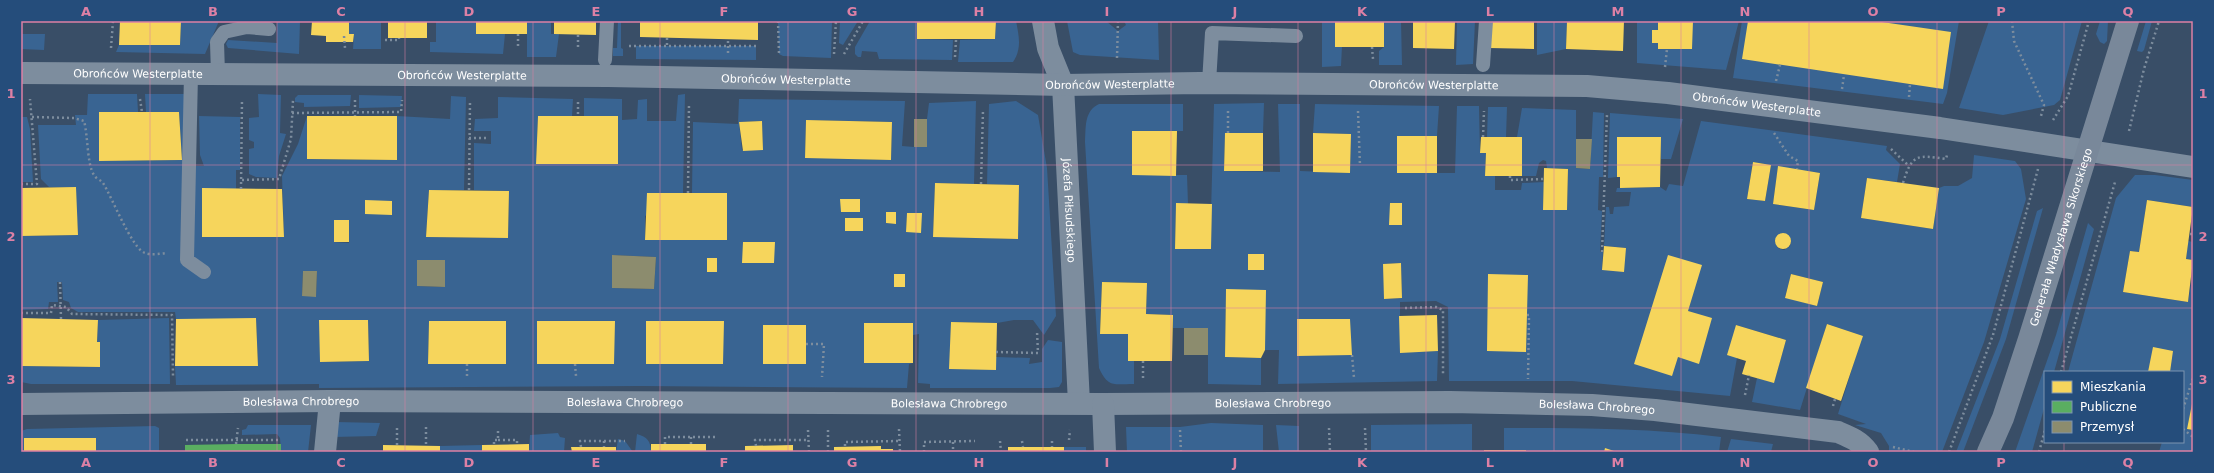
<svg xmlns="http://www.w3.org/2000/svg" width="2214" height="473" viewBox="0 0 2214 473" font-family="'DejaVu Sans',sans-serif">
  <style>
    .green { fill: #396492; fill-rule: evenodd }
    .homes { fill: #f6d55c }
    .public { fill: #5aae61 }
    .industry { fill: #8c8c6e }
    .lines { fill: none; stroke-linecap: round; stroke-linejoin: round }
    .path { stroke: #7d8d9e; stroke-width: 2.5; stroke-dasharray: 2 3; stroke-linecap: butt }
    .lane { stroke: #7d8d9e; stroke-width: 14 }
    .street { stroke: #7d8d9e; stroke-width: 22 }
    .secondary { stroke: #79889a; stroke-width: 22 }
    .grid { fill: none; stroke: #dd80a5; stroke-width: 1; stroke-opacity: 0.55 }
    .labels { text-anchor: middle; stroke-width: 4; stroke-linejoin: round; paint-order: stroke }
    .street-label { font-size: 11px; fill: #fff; stroke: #254d7b }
    .neatline { fill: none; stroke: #dd80a5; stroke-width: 1.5 }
    .grid-label { font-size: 13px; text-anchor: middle; font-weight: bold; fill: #dd80a5 }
  </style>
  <rect width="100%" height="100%" fill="#394e67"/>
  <path class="green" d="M181,21H219L205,54L116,52L119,45H180Z
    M277,21H300L299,54L228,48L226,44L228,40L277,43Z
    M349,21H381V49H353L354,34H349Z
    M436,21H476V34H505L503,54L430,52V42H436Z
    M527,21H551V34H559L556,57H527Z
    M618,21H621V48L623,49V56H613V48H617Z
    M778,21H832L831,58L783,56L779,54Z
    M840,21H858L843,45L839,43Z
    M870,21H917V39L953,40L952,60L879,59L877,52L862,51L861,57H858L855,54V47Z
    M996,21H1016C1019,36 1022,49 1013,62H958L960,40L995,39Z
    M1067,21H1106L1118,31L1126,25L1124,21H1158L1159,60L1080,55L1073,52Z
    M1322,21H1335L1342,46L1341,66L1322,67Z
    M1384,21H1401L1402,65H1379V51L1384,47Z
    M1457,21H1475L1473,64L1456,65Z
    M1537,21H1567L1566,49L1537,55Z
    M1637,21H1739L1726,70L1637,63Z
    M1742,21H1959L1947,93L1943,104L1733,78Z
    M1989,21H2082L2060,100L2054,105L2003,115L1959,108Z
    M2100,21H2108L2107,41L2104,44L2100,42L2096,34Z
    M2146,21H2152L2144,50L2142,52L2137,51Z
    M21,34H45L44,50L21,49Z
    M636,46H756V60L636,59Z
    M88,94H137L138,112H100L99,161L182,160L179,112H146L145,94H186V166H204L200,155L199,116L240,117V170H236V189L284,237L282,176L298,144L307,116V159L397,160V116L450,119L451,96L466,97L464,190H429L426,237L508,238L509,191L474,190V143L491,144V131H474L475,119L498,118V97L573,99L572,116H538L536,164H618V116H584V98L622,99V120L637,119L638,100L647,99V121H676L678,95L685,94L683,193L645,216V240H727V193H692L693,122L738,124L739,99L905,101L902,146L914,147L927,119L929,103L976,101L974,184L935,183L933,236L1017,239L1019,186L987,184L989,104L1016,101L1038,115L1047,168L1056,316L1044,335L1033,320H1014L997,323L951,322L995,370L996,357L1030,358L1029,364L1042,362V349L1048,340L1062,342V382L1059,387L1050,388H930V384L918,383L919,334L913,335V363L909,364L907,388L641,386L319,388V384L176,385L175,366H258L256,319H176L175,312H78L71,308L69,302L63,300L62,282H57L58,302H49L48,309L21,310V236L78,235L75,188L49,187L41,179L38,125H76L75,115H87ZM806,120L892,122L891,160L805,157ZM762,121L763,150H742L739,122ZM886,212H896V224L886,223ZM907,213H921V232H906ZM334,220H349V243L334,242ZM612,255L656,257L654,289L612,288ZM418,260H445L444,287L417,286ZM303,271H317L316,296H302ZM368,320L369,361L320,362V320ZM429,321H506V364L428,363Z
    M258,94L281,95L280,133L286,134L279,156L277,178L256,177L249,174V149L254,148V142L249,140V118L259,117Z
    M298,95H351L350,106L304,107V103L295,102V98Z
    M359,95L402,96L401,107L359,108Z
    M1264,103L1263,133H1225L1224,171L1280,172L1278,104H1300V171L1350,173L1351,134L1313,133L1315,104L1439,106L1437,136H1398L1397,173H1455L1457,106H1479L1480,152L1486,153L1485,175L1495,176V190H1521L1522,183L1544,182L1543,210H1567L1568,169L1547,168L1546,161L1543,160L1539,163L1536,176H1522V138L1517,137L1522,108L1576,110V168L1590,169L1593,112L1604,113L1603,177H1599L1598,210L1602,211L1600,252H1603L1602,270L1626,248L1604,246L1606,207H1609L1610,214H1613L1614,207L1629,206L1631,192H1616L1617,188L1660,187L1666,191L1669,184L1683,186L1701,121L1887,146L1886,150L1900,164L1897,182L1867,178L1861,218L1933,229L1939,188L1944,186H1958L1972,178L1974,155L2015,161L2021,169L2026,199L1984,342L1942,452H1889V446L1881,433L1855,425L1866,424L1838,414L1862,336L1827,324L1800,410L1752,402L1757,378L1774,382L1786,340L1736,325L1737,358L1730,396L1572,381H1449L1448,307L1436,301L1400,302V352L1438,351L1437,381L1278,384L1279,350H1265L1226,290L1225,357L1261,358V385L1208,384V328H1173V315L1146,314L1147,283L1102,282L1100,334H1128V360L1134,361V384C1114,384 1108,388 1099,368L1085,142C1086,127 1084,111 1099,104H1183V131H1132V175H1187L1188,204H1176L1175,249H1210L1214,104ZM1753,162L1771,165L1765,201L1747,199ZM1778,167L1820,173L1814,210L1773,204ZM1782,233L1788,235L1791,240L1790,246L1784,250L1778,248L1775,242L1777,236ZM1401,263L1402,298L1384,299V264ZM1791,274L1823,282L1817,306L1785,297Z
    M1488,107H1507L1506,137H1487Z
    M1610,113L1683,119L1671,159H1661L1660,137H1617V177L1608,178Z
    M21,117H27L30,129L33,182H21Z
    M2135,175H2155L2193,180V207L2147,200L2139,252L2130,251L2123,292L2188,302L2193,271V400L2187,429L2193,430V452H2159L2162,442H2183V372H2068L2116,198Z
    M2043,208L2006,339L1963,452H1956L2000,339L2037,211Z
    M2088,223L2094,229L2054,372H2045V405L2032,452H2015L2056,335Z
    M2188,241L2193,242V260L2186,259Z
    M169,318L170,384H31L21,382V366L100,367V342H97L98,320Z
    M336,422L380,423L376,436L333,437Z
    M1211,423L1263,425V452H1127L1126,427H1180Z
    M1472,424V452H1371V425Z
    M248,425H311L308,452H281L280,438L277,434L242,435V430L246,429Z
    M1276,425L1299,426V452H1279Z
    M155,426L159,428V452H21V431L27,429Z
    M1504,428C1576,428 1650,428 1721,437L1719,452H1526V450H1504Z
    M558,433L560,437L565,438L564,452H529L530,435Z
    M637,434C647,437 651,441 651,452H635Z
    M618,439L625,441L633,452H616Z
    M1731,439L1773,444L1771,452H1727Z
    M482,445V452H440V446Z
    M1064,447H1086V452H1064Z"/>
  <path class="homes" d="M120,21H181L180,45H119Z
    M312,21H349V34H354L353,42H326V36L311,35Z
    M388,21H427V38H388Z
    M476,21H527V34H476Z
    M554,21H596V35L554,34Z
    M640,21H758V40L640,37Z
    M917,21H996L995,39H917Z
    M1335,21H1384V47H1335Z
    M1413,21H1455L1454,49L1413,48Z
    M1489,21H1534V49L1489,48Z
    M1567,21H1624L1623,51L1566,49Z
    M1658,21H1693L1692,49H1658V43H1652V30H1658Z
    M1748,21H1875L1951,32L1943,89L1742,59Z
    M99,112H179L182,160L99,161Z
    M307,116H397V160L307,159Z
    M538,116H618V164H536Z
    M806,120L892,122L891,160L805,158Z
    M762,121L763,150L743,151L739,122Z
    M1132,131H1177L1176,176L1132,175Z
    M1225,133H1263V171H1224Z
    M1313,133L1351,134L1350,173L1313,172Z
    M1397,136H1437V173H1397Z
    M1481,137H1522V176H1485L1486,153H1480Z
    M1617,137H1661L1660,187L1620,188V177H1617Z
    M1753,162L1771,165L1765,201L1747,199Z
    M1778,166L1820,173L1814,210L1773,204Z
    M1544,168L1568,169L1567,210H1543Z
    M1867,178L1939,188L1933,229L1861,218Z
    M935,183L1019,185L1018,239L933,237Z
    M76,187L78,235L21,236V188Z
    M202,188L282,189L284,237H202Z
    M429,190L509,191L508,238L426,237Z
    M647,193H727V240H645Z
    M840,199H860V212H841Z
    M365,200L392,201V215L365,214Z
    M2147,200L2193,207L2186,259L2193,260L2188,302L2123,292L2130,251L2139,252Z
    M1176,203L1212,204L1211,249H1175Z
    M1390,203H1402V225H1389Z
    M886,212H896V224L886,223Z
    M907,213H922L921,233L906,232Z
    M845,218H863V231H845Z
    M334,220H349V242H334Z
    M1775 241a8 8 0 1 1 16 0a8 8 0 1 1-16 0Z
    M743,242H775L774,263H742Z
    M1604,246L1626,248L1624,272L1602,270Z
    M1248,254H1264V270H1248Z
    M1668,255L1702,265L1688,311L1712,318L1699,364L1678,357L1672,376L1634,364Z
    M707,258H717V272H707Z
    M1401,263L1402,298L1384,299L1383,264Z
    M894,274H905V287H894Z
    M1488,274L1528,275L1526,352L1487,351Z
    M1791,274L1823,282L1817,306L1785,298Z
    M1102,282L1147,283L1146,314L1173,315L1172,361H1128V334H1100Z
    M1226,289L1266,290L1265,350L1261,358L1225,357Z
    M1437,315L1438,351L1400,353L1399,316Z
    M21,318L98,320L97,342H100V367L21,366Z
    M256,318L258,366H175L176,319Z
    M1297,319H1350L1352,355L1297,356Z
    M319,320H368L369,361L320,362Z
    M429,321H506V364H428Z
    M537,321H615L614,364H537Z
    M646,321H724L723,364H646Z
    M951,322L997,323L996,370L949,369Z
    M864,323H913V363H864Z
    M1827,324L1863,336L1841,401L1806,388Z
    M763,325H806V364H763Z
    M1736,325L1786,340L1774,383L1742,374L1746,361L1727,355Z
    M2153,347L2173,351L2170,372H2148Z
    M2192,404H2193V430L2187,429Z
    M24,438H96V452H24Z
    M529,444V452H482V445Z
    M651,444H706V452H651Z
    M383,445L440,446V452H383Z
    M793,445V452H745V446Z
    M881,446V449H893V452H834V447Z
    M571,447H616V452H572Z
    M1008,447H1064V452H1008Z
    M1605,448L1617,452H1604Z
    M1484,450H1526V452H1484Z"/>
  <path class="public" d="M236,444H281V452H185V445Z"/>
  <path class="industry" d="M914,119H927V147H914Z
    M1576,139H1592L1590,169L1576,168Z
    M612,255L656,257L654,289L612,288Z
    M417,260H445V287L417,286Z
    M303,271H317L316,297L302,296Z
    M1184,328H1208V355H1184Z"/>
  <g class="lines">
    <path class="path" d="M778,21L779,54
      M2012,21L2014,41L2044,105L2041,116
      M518,34V49
      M578,35V49
      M344,36L345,48
      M667,38V46
      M385,40H399V38
      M629,46H756
      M1372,47L1373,59
      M111,48L113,21
      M728,53V39
      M834,54L836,21
      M844,54L863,21
      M955,57L956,40
      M1117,58L1118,21
      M1665,67L1667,49
      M1776,81L1780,65
      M1842,89L1844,75
      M1909,97L1910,84
      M140,99L142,112
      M355,100V116
      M578,102V116
      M1358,111L1360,166
      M292,113L401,112L402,100
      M32,117L74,118L84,121C88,135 87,165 94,175C96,179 101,180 103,183C112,197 132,249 145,253C150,255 160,254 166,253
      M2053,120L2068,96L2089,21
      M2129,131L2144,69L2159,21
      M1228,133V109
      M1774,133L1789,156L1798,161L1797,169
      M1483,137L1484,111
      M469,138H486
      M1891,149L1908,165
      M1510,176V180L1544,179
      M242,180L279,179L291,139L293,100
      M1903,183C1912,153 1918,155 1946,159L1947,155
      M21,184H37L30,99
      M981,184L983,110
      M241,189L242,99
      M469,190L470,102
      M688,193L689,103
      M2190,234H2193
      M1602,252L1607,114
      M60,282L61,319
      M1405,308L1436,307L1443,310V376
      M21,313H51L52,305L66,307L72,314L172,315L173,376
      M1527,315H1529L1528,379
      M806,344H824L822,377
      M996,352L1038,353L1037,331
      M1352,355L1354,378
      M575,364L576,376
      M2061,372L2115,182
      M467,376V364
      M1143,378V361
      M1745,395L1749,375
      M1833,406L1835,399
      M2183,409L2193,378
      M426,427V445
      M1329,428L1330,452
      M1365,428L1366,452
      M899,429L900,452
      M2183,429L2193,437
      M808,430L809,452
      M1180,430L1181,452
      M691,437V444
      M186,440H278
      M498,440H517V444
      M1069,440L1070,430
      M604,441V447
      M1000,441L1001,452
      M1022,441L1023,447
      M1052,441V447
      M953,442V451
      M236,444L238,428
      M494,444V440H498V428
      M665,444V437H715
      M397,445V428
      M756,446L755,440H808
      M845,446V442L899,441
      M581,447L580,441H625
      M1893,447L1914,452
      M828,452V429
      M924,452V442L975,441
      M1949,452L1993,335L2038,169
      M2039,452L2045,430"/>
    <path class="lane" d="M605,60L607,21
      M1483,65L1486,21
      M191,74L187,260L204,272
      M218,74L217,42L224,32L247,27L269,29
      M1209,83L1212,33L1296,36"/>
    <g class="street">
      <path id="s1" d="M1043,21L1048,48L1063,85L1079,403"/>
      <path id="s2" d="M21,73L608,76L1063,85L1200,83L1587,86L1668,93L1940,128L2193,167"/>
      <path id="s3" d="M21,404L330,401L1103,404L1450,402L1592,405L1655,410L1838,432C1850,437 1860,441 1868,452"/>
      <path d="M1103,404L1105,452"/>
      <path d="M325,452L330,401"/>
    </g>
    <path class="secondary" id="s4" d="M1988,452L2003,418L2029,339L2128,21"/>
  </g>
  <path class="grid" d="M150,21V452M277,21V452M405,21V452M533,21V452M660,21V452M788,21V452M916,21V452M1043,21V452M1171,21V452M1298,21V452M1426,21V452M1554,21V452M1681,21V452M1809,21V452M1937,21V452M2064,21V372M21,165H2193M21,308H2193M2064,442V452"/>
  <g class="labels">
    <g class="street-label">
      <text dy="4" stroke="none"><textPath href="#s2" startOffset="117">Obrońców Westerplatte</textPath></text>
      <text dy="4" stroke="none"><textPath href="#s2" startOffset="441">Obrońców Westerplatte</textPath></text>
      <text dy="4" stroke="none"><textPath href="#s2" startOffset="765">Obrońców Westerplatte</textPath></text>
      <text dy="4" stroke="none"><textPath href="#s2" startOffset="1089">Obrońców Westerplatte</textPath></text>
      <text dy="4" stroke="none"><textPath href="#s2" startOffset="1413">Obrońców Westerplatte</textPath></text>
      <text dy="4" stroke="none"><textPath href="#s2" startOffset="1737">Obrońców Westerplatte</textPath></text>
      <text dy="4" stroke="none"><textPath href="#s1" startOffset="193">Józefa Piłsudskiego</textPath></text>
      <text dy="4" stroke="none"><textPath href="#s4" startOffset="227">Generała Władysława Sikorskiego</textPath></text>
      <text dy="4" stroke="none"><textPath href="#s3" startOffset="280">Bolesława Chrobrego</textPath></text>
      <text dy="4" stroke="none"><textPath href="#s3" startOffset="604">Bolesława Chrobrego</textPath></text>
      <text dy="4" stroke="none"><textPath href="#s3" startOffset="1252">Bolesława Chrobrego</textPath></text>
      <text dy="4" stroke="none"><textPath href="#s3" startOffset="928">Bolesława Chrobrego</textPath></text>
      <text dy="4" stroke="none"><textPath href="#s3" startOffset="1576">Bolesława Chrobrego</textPath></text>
    </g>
  </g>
  <rect width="2214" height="473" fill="none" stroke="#254d7b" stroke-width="44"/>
  <rect x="2044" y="371" width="140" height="72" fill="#254d7b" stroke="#7c94b0"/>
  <rect x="2052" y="381" width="20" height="12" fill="#f6d55c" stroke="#7c94b0"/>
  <text x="2080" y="391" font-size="12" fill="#ffffff">Mieszkania</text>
  <rect x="2052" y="401" width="20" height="12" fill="#5aae61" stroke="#7c94b0"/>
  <text x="2080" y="411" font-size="12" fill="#ffffff">Publiczne</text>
  <rect x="2052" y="421" width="20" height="12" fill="#8c8c6e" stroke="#7c94b0"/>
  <text x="2080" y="431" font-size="12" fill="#ffffff">Przemysł</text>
  <rect x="22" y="22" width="2170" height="429" class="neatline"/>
  <g class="grid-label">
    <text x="86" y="16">A</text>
    <text x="213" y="16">B</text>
    <text x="341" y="16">C</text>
    <text x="469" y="16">D</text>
    <text x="596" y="16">E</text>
    <text x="724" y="16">F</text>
    <text x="852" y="16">G</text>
    <text x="979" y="16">H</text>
    <text x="1107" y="16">I</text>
    <text x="1235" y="16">J</text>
    <text x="1362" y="16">K</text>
    <text x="1490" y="16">L</text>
    <text x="1618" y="16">M</text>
    <text x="1745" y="16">N</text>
    <text x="1873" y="16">O</text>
    <text x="2001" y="16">P</text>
    <text x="2128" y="16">Q</text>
    <text x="11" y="98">1</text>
    <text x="2203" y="98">1</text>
    <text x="11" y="241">2</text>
    <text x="2203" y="241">2</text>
    <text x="11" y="384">3</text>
    <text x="2203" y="384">3</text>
    <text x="86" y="467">A</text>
    <text x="213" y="467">B</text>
    <text x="341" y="467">C</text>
    <text x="469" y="467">D</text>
    <text x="596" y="467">E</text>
    <text x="724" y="467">F</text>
    <text x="852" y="467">G</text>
    <text x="979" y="467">H</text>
    <text x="1107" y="467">I</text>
    <text x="1235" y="467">J</text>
    <text x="1362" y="467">K</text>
    <text x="1490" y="467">L</text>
    <text x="1618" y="467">M</text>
    <text x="1745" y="467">N</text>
    <text x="1873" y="467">O</text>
    <text x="2001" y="467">P</text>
    <text x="2128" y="467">Q</text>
  </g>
</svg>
